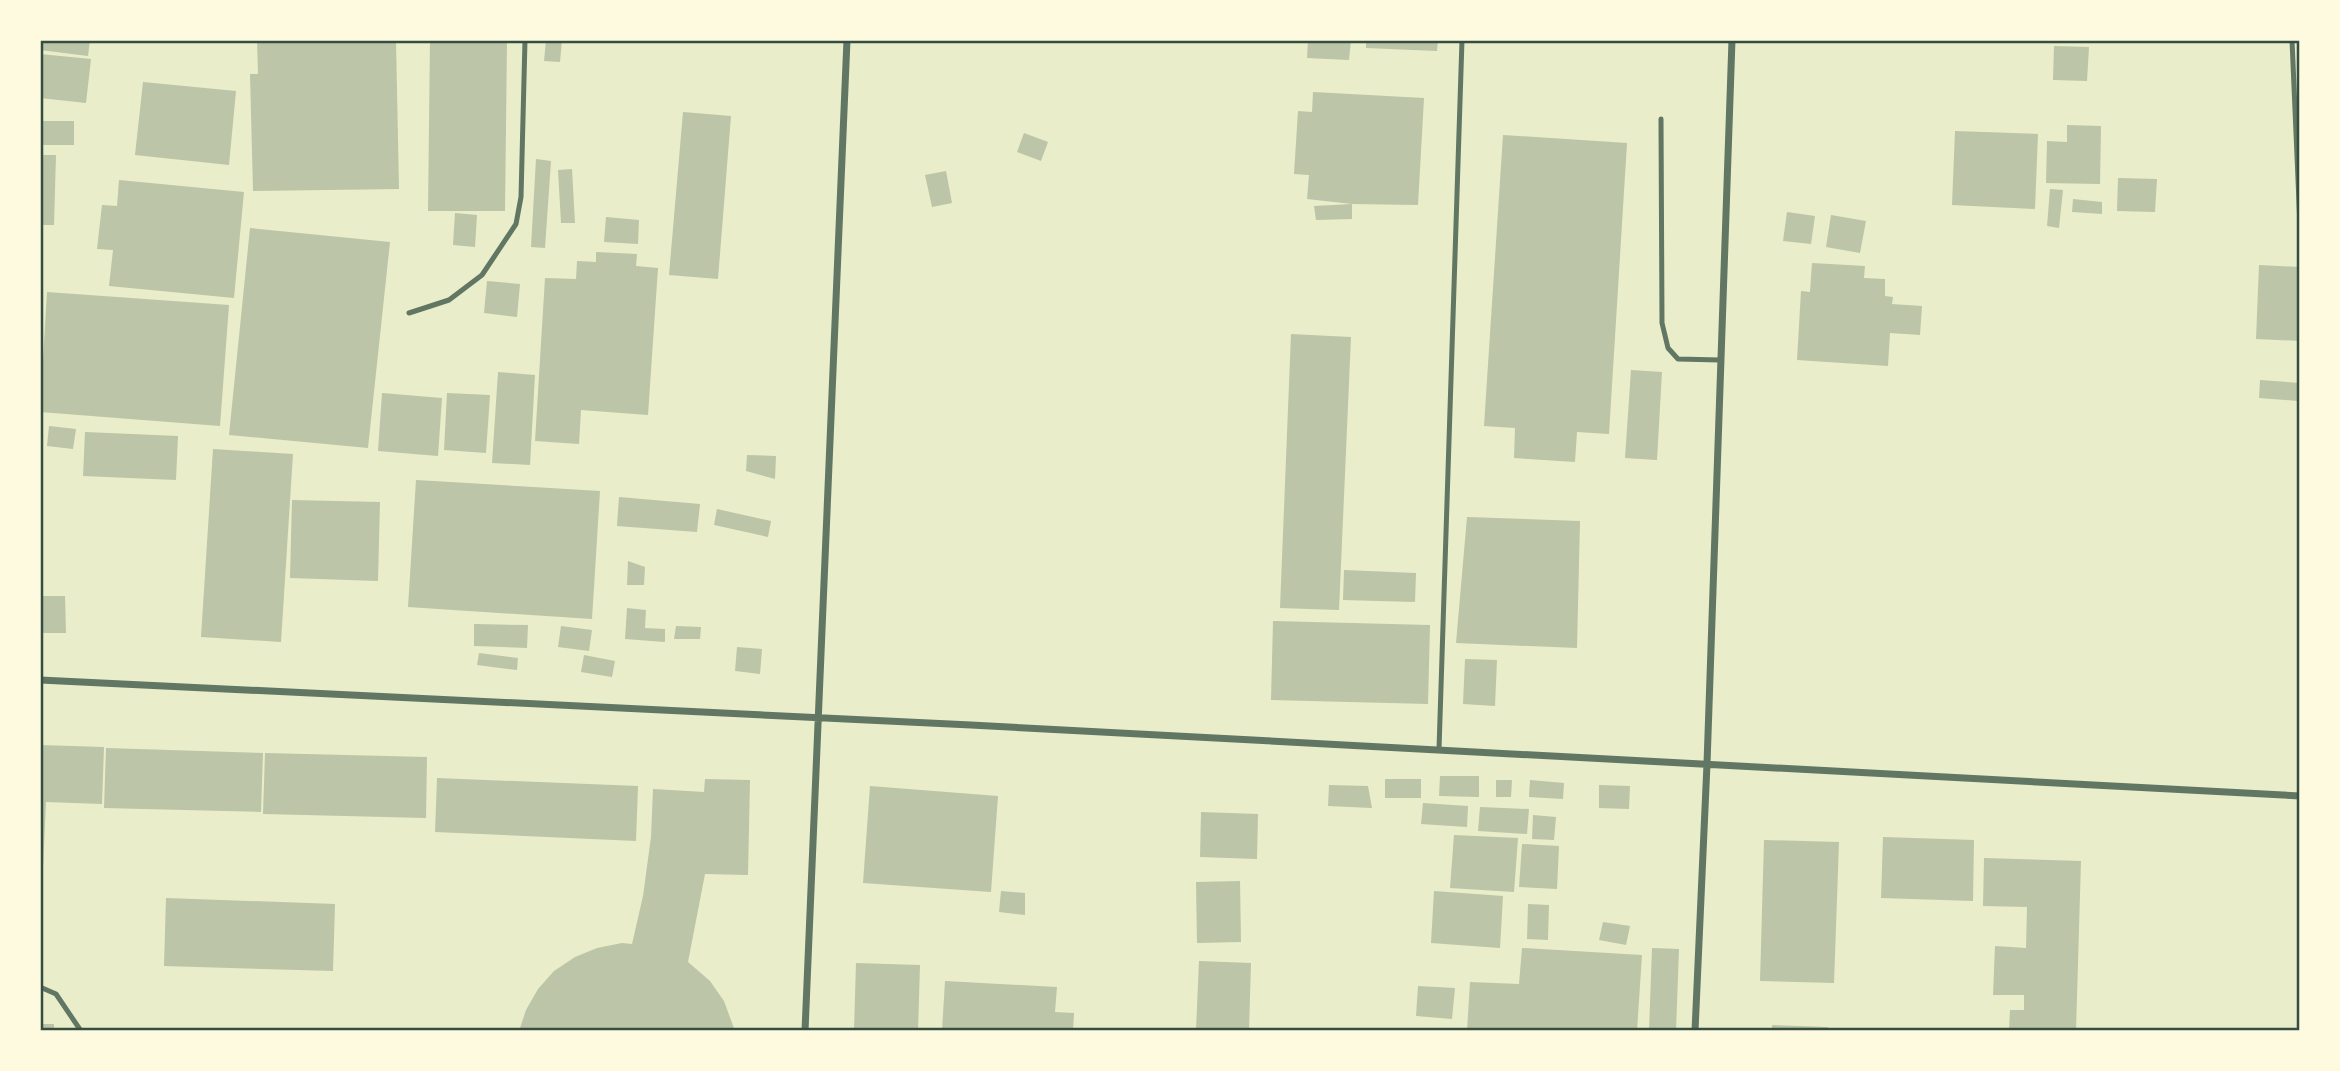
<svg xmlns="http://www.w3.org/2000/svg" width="2340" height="1071" viewBox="0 0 2340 1071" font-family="'Source Sans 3',sans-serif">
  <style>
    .building { fill: #bcc5a7 }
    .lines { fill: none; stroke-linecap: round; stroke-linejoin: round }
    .service { stroke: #617663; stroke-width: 5 }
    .minor { stroke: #617663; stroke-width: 7 }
    .neatline { fill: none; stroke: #344e41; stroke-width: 2.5 }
  </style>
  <rect width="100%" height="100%" fill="#e9edc9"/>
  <path class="building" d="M40,40H90L88,56L40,50Z
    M257,40H396L399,189L253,191L250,74H258Z
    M430,40H507L505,211H428Z
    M546,40H562L560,62L544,61Z
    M1308,40H1351L1349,60L1307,58Z
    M1366,40H1438L1437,51L1366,48Z
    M2054,46L2089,47L2087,81L2053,80Z
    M40,54L91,59L86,103L40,98Z
    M143,82L236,91L229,165L135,155Z
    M1313,92L1424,98L1418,205L1352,204L1307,199L1309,175L1294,174L1298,111L1312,112Z
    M683,112L731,116L718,279L669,275Z
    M40,121H74V145H40Z
    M2067,125L2101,126L2100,184L2046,183L2047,141L2067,142Z
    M1955,131L2038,134L2035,209L1952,205Z
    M1024,133L1048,142L1041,161L1017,152Z
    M1503,135L1627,143L1609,434L1577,432L1575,462L1514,458L1515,428L1484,426Z
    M40,155H56L54,225H40Z
    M536,159L551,161L545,248L531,247Z
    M572,169L575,223H561L558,170Z
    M946,171L952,203L932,207L925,175Z
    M2118,178L2157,179L2155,212L2117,211Z
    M119,180L244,192L234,298L109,286L113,250L97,249L102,205L117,206Z
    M2050,189L2063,190L2059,228L2047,226Z
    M2073,199L2102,202V214L2072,212Z
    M1352,204V219L1316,220L1314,206Z
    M1787,212L1815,216L1811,244L1783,241Z
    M455,213L477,215L475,247L453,245Z
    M1831,215L1866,221L1860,253L1826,247Z
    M606,217L639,220L638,244L604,242Z
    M250,228L390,242L368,448L229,435Z
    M596,252L637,254L636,266L658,268L648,415L581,410L579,444L535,441L545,278L576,279L577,261L596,262Z
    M1812,263L1865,266L1864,278L1885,279V296L1893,297L1892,304L1922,306L1920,335L1890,333L1888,366L1797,360L1801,291L1810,292Z
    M2259,265L2300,267V341L2256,339Z
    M487,281L520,284L517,317L484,313Z
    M47,292L229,305L220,426L40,412Z
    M1291,334L1351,337L1339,610L1280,608Z
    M1631,370L1662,372L1657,460L1625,458Z
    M498,372L535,375L530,465L492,463Z
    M2260,380L2300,383L2298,401L2259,398Z
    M382,393L442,398L438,456L378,451Z
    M447,393L490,395L486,453L444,450Z
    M49,426L76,429L73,449L47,446Z
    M85,432L178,436L176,480L83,476Z
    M213,449L293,454L281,642L201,637Z
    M747,455L776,456L775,479L746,471Z
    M416,480L600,491L592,619L408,607Z
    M619,497L700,504L697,532L617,526Z
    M292,500L380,502L378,581L290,578Z
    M717,509L771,521L768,537L714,525Z
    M1467,517L1580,521L1577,648L1456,643Z
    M628,561L645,567L644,585H627Z
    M1344,570L1416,573L1415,602L1343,600Z
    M40,596H65L66,633H40Z
    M627,608L646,610L645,628L665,629V642L625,639Z
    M1273,621L1430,625L1428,704L1271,700Z
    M474,624L528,625L527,648L474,646Z
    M561,626L592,630L589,651L558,647Z
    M676,626L701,627L700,639H674Z
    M737,647L762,649L760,674L735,671Z
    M479,653L518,658L517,670L477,665Z
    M584,655L615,661L612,677L581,672Z
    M1465,659L1497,660L1495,706L1463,704Z
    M40,745L104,747L102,804L46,802L42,890H40Z
    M106,748L263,753L261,812L104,808Z
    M265,753L427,757L426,818L263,814Z
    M1440,776H1479V797L1439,796Z
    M437,778L638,786L636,841L435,832Z
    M705,779L750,780L748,875L705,874L688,962L710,981L724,1001L735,1031H519L526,1010L538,989L554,971L575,957L597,948L622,943L632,944L643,896L651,837L653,789L704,792Z
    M1385,779H1421V798H1385Z
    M1496,780H1512L1511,797H1496Z
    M1530,780L1564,783L1563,799L1529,797Z
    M1329,785L1368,786L1372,808L1328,806Z
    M1599,785L1630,786L1629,809L1599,808Z
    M870,786L998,796L991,892L863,883Z
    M1423,803L1468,806L1467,827L1421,824Z
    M1480,807L1529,809L1527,834L1478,831Z
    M1201,812L1258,814L1257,859L1200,857Z
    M1533,815L1556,817L1554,840L1532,839Z
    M1454,835L1518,838L1514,892L1450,888Z
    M1883,837L1974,840L1973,901L1881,898Z
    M1764,840L1839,842L1834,983L1760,981Z
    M1522,844L1559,846L1557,889L1519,887Z
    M1984,858L2081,861L2076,1031H2009L2010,1010H2024V995H1993L1995,946L2026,948L2027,907L1983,906Z
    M1240,881L1241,942L1197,943L1196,882Z
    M1001,891L1025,893V915L999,912Z
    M1434,891L1503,896L1500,948L1431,943Z
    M166,898L335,904L333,971L164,966Z
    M1528,904L1549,905L1548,940L1527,939Z
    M1603,922L1630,926L1626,945L1599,940Z
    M1522,948L1642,955L1637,1031H1467L1470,982L1519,984Z
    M1652,948L1679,949L1676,1031H1649Z
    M1199,961L1251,963L1249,1031L1196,1030Z
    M856,963L920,965L918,1031H854Z
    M945,981L1057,987L1055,1012L1074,1013L1073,1031H942Z
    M1418,986L1455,988L1452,1019L1416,1016Z
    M40,1024H54V1031H40Z
    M1772,1025L1828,1027V1031H1772Z"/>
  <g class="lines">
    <path class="service" d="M2292,40L2300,226
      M1661,119L1662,323L1668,348L1678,359L1720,360
      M409,313L449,300L482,275L516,224L521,197L525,40
      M1439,749L1462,40
      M40,987L56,994L81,1031"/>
    <path class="minor" d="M40,680L971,725L2300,796
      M805,1031L847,40
      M1695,1031L1707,764L1732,40"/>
  </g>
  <rect width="2340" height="1071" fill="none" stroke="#fefae0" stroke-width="84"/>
  <rect x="42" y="42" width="2256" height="987" class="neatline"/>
</svg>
